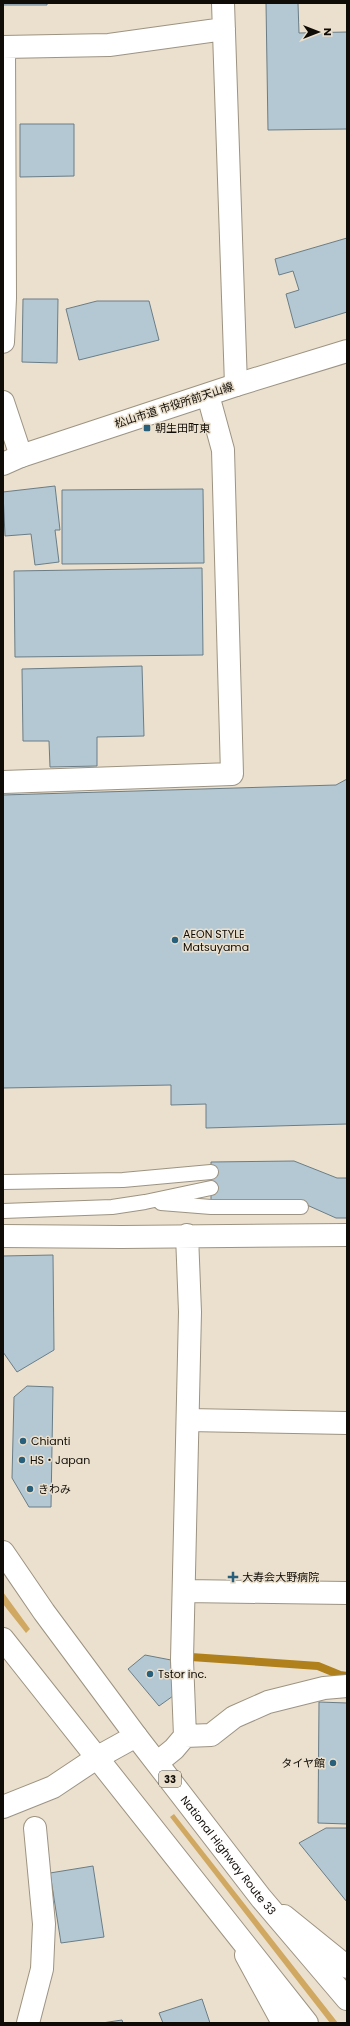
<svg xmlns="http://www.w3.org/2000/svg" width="350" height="2026" viewBox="0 0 350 2026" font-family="Poppins,'Noto Sans JP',sans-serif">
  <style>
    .green { fill: #d0a861 }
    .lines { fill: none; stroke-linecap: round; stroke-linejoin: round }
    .stream { stroke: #af801c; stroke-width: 8 }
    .building { fill: #b4c8d4; stroke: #6a7d87 }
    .service-casing { stroke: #9d9382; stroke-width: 16 }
    .minor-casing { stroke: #9d9382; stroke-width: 24 }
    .tertiary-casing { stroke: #9d9382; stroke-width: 24 }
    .trunk-casing { stroke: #9d9382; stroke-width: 24 }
    .service { stroke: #fff; stroke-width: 14 }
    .minor { stroke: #fff; stroke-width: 22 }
    .tertiary { stroke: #fff; stroke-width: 22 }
    .trunk { stroke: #fff; stroke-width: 22 }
    .poi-dot { fill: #285f7a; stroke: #ebe0cd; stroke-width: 1.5 }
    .labels { text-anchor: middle; stroke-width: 3; stroke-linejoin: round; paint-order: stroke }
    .shield { fill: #ebe0cd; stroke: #514b42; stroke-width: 1 }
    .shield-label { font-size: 10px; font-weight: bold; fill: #0f0b06 }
    .street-label { font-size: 11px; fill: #0f0b06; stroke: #ebe0cd }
    .poi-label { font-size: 11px; fill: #0f0b06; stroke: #ebe0cd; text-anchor: start }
  </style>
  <rect width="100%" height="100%" fill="#ebe0cd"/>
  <path class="green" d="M3,1592L30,1629L26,1633L3,1604Z
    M174,1814L338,2023H330L170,1817Z"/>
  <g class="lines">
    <path class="stream" d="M191,1657L318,1666L340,1675L347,1676"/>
  </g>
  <path class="building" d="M3,3H47V5H3Z
    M266,3H298L299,33L347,32V129L268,130Z
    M20,124H74V176L20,177Z
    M347,238V312L295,328L286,294L299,290L293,271L279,275L275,259Z
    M23,299H58L57,363L22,362Z
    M97,301H149L159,340L79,360L66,309Z
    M55,486L60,530H55L59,562L35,565L31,534L5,536L3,492Z
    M203,489L204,563L62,564V490Z
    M202,568L203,655L15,657L14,571Z
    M142,666L144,736L97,737V766L50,767L49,741H23L22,669Z
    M347,779V1124L206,1128V1104L171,1105V1085L3,1088V795L336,785Z
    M294,1161L337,1178H347V1218H336L298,1201H211V1162Z
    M53,1255L54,1350L17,1372L3,1352V1256Z
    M27,1386L53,1387L51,1507H29L12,1478L14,1397Z
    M145,1655L171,1660L173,1696L159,1706L128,1669Z
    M319,1702L347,1703V1824L318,1823Z
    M326,1828H347V1902L299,1843Z
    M93,1866L104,1937L61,1943L50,1873Z
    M202,1999L210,2023H163L159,2013Z
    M122,2020L123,2023H102Z"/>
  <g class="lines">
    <g class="service-casing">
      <path id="service" d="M3,1182L123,1180L211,1172
        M161,1203L211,1207H301
        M3,1211L112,1207L145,1202L211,1188"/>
    </g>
    <g class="minor-casing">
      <path id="minor" d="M223,3L236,385
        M3,47L109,45L224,29
        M3,342L5,298L4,47
        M3,402L21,456
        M3,782L232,774L223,450L208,395
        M3,1236L121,1237L347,1235
        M188,1420L347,1423
        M184,1591L347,1593
        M185,1736L182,1660L190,1312L187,1235
        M158,1762L174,1749L185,1736L211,1735L234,1717L268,1702L324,1688L347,1686
        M3,1807L53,1787L98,1757L136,1736
        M284,1916L347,1967
        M246,1955L283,2023
        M28,2023L42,1969L44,1924L35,1828"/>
    </g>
    <g class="tertiary-casing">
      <path id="tertiary" d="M3,464L21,456L236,385L347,351"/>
    </g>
    <g class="trunk-casing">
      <g id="trunk">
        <path id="s1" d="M3,1552L44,1612L136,1736L261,1898L347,1999"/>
        <path d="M3,1639L307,2023"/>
      </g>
    </g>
    <use href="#service" class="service"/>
    <use href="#minor" class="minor"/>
    <use href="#tertiary" class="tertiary"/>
    <use href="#trunk" class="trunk"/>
  </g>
  <g class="poi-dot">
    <rect x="143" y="424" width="8" height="8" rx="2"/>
    <circle cx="175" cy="940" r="4"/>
    <circle cx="23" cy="1441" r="4"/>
    <circle cx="22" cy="1460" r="4"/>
    <circle cx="30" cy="1489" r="4"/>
    <path d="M231 1571h4v4h4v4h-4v4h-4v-4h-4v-4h4z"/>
    <circle cx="150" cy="1674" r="4"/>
    <circle cx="333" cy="1763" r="4"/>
  </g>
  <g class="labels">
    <rect class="shield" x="159" y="1771" width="22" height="16" rx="3"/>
    <g class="shield-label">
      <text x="170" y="1783">33</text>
    </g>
    <g class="street-label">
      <text transform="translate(174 405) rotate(-18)" y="4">松山市道 市役所前天山線</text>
      <text dy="4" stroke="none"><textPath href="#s1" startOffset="378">National Highway Route 33</textPath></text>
    </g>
    <g class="poi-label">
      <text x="155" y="432">朝生田町東</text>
      <text x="183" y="938">AEON STYLE<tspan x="183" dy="13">Matsuyama</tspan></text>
      <text x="31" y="1445">Chianti</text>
      <text x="30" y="1464">HS・Japan</text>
      <text x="38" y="1493">きわみ</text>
      <text x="242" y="1581">大寿会大野病院</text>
      <text x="158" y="1678">Tstor inc.</text>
      <text x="325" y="1767" text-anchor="end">タイヤ館</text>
    </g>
  </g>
  <rect width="350" height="2026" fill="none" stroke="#0f0b06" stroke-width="8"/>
  <g transform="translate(318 32) rotate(90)" stroke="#ebe0cd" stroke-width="3" paint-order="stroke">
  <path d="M0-3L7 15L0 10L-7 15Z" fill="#0f0b06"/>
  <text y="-6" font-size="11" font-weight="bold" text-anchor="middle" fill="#0f0b06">N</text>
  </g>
</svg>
